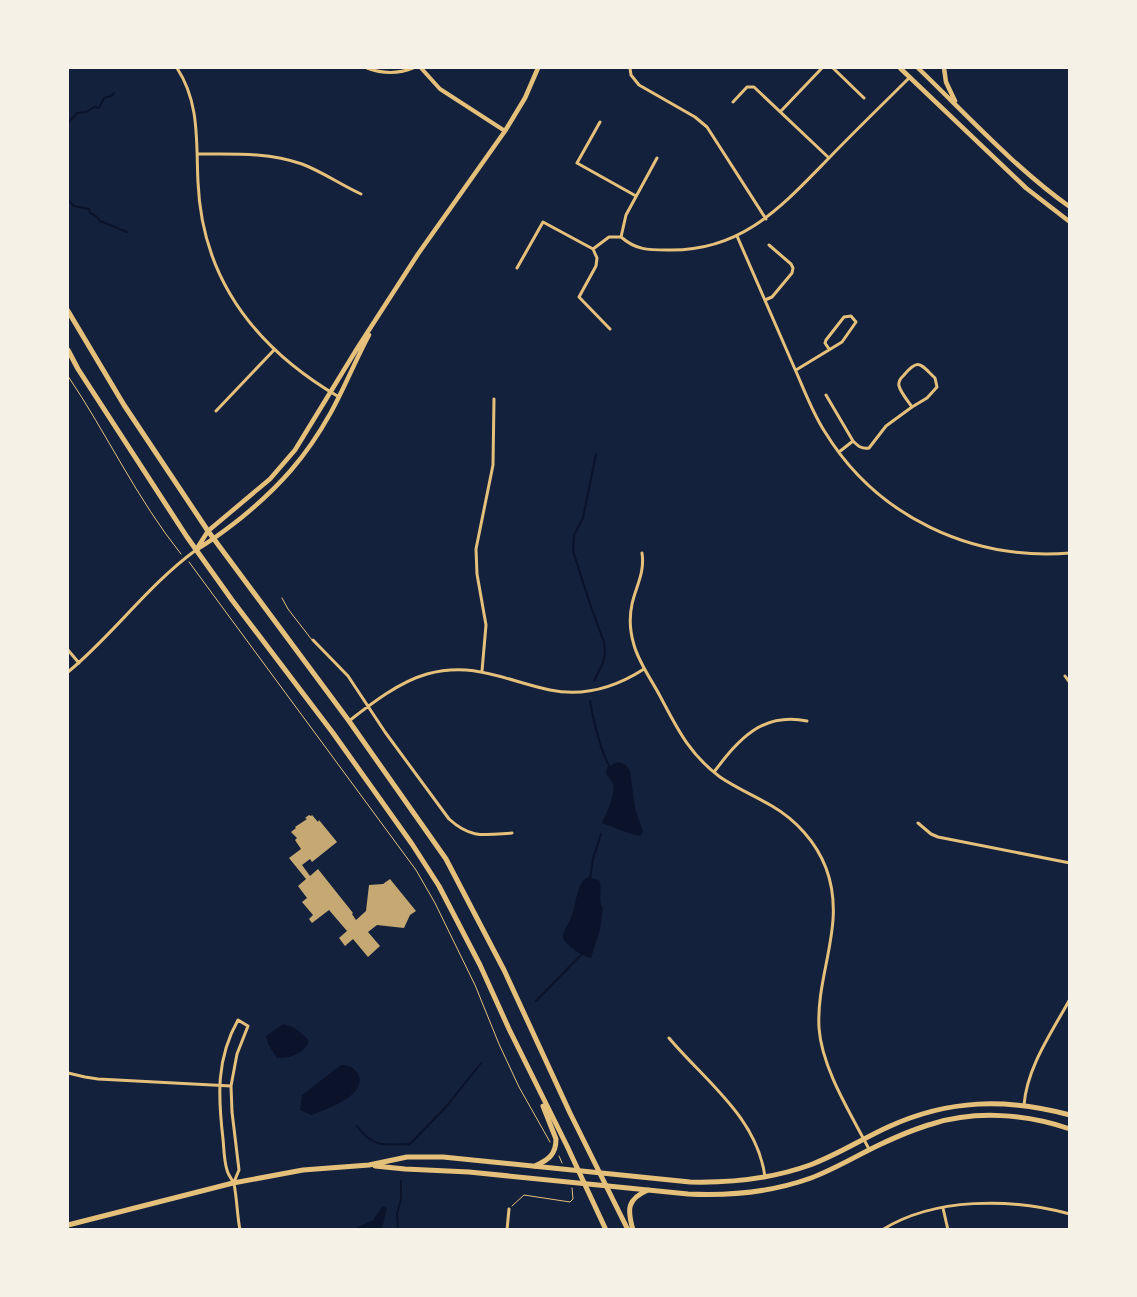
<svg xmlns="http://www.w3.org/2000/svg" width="1137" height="1297" viewBox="0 0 1137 1297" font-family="Jost,sans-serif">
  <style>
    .water { fill: #0b132b }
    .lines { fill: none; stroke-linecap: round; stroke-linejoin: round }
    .stream { stroke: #0b132b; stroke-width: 2 }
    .building { fill: #c6a872 }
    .path { stroke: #e5c07b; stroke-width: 1 }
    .service { stroke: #e5c07b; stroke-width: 1 }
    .minor { stroke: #e5c07b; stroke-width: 3 }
    .tertiary { stroke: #e5c07b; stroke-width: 4 }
    .secondary { stroke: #e5c07b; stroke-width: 4.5 }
    .primary { stroke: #e5c07b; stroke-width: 5 }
    .trunk { stroke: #e5c07b; stroke-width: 5 }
  </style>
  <rect width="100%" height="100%" fill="#14213d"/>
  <path class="water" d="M618,762L626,765L630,771L635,808L643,832L640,836L631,834L602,823C606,815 616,793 613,784C612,780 608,777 606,774L607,767Z
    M588,877L599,880C603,889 597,900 603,908L600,930L591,958C585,958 565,945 563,938C562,932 568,925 570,920C576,908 575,893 582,882C584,879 585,879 588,877Z
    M283,1024C294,1026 301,1032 309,1041C304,1054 289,1059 277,1058L268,1044L266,1036Z
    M341,1065C349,1065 354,1067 358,1074C369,1095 325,1110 311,1115L300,1110L302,1095Z
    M383,1206L387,1208L382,1229H354L373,1220Z"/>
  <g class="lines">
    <path class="stream" d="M68,123L77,113L86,112L94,107L99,108L104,98L111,96L114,93
      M68,200L74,206L89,209L90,213L96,216L100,221L127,232
      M594,681L603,663L605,653L604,642L591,607L573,551L574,535L583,518L596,454
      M590,701C594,723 599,747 610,768
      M590,879L593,859L601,834
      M536,1001L583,953
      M357,1126C373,1148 385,1145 409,1144
      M409,1145L446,1107L481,1063
      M398,1230L397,1213L401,1199V1181"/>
  </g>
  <path class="building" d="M309,815L311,816L312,815L318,822L319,820L337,842L312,862L310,859L302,865L310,876L318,869L353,913L352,914L356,920L366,911L369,885L383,884L390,879L416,911L410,915L404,928L377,925L368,932L380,946L368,957L353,939L345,946L339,938L347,931L329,910L312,923L309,919L313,915L302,902L307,898L298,886L306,879L289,858L301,849L295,840L297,838L291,832L296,828L295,827L307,819L305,818Z"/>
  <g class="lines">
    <path class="path" d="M68,376C107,434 137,499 181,554
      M189,562L416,870L435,903L475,985L499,1044L519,1087L550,1142
      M559,1156L562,1163
      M512,1206L524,1195L570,1202L573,1199L572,1188"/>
    <path class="service" d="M282,598L288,609L312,640"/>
    <path class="minor" d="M177,68C200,103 196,142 198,182C202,280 257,349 339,397
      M367,68C383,74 398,74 413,68
      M630,68L631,75L639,85L695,117L707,127L766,219
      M833,68L864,98
      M733,102L747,87H754L829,158
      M781,111L822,68
      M600,122L577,163L636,196
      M198,154C233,154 268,152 302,164C323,172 341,185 361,194
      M737,236C756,279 775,323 794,367C804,389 812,412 825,432C877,517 972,561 1070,553
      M621,237C636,250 648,250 667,250C742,252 782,206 829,158C856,130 883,104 910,77
      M621,237L626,215L657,158
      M517,268L543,222L593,249
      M765,300L772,297L792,273L793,268L791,264L769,245
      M610,329L579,297L596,266L597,258L593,249L609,237H621
      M796,370L842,342L856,322L851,316L844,317L826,340L825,343L829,349
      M826,395L853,441
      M216,411L274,350
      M839,452L853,441C858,446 861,449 869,448L886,426L912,407C908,401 901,393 899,386C898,381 901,378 904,375C919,357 921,365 935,378L937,387L927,398L912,407
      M642,553C645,573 636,586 632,604C629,618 630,632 634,645C639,663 651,679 660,696C677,728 689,754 720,777C736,788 755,796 772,806C796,820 816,842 826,868C847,924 816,972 819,1028C822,1069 851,1114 869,1149
      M313,640L348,676L385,732L449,819C471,839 484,835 512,833
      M68,650L79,663
      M482,671L486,625L477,574L476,549L493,465L494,399
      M68,672C113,635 148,585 196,550
      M1065,676L1070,683
      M349,721C372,703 399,682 427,674C475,661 506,681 550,690C584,697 616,687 644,669
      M714,772C739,739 762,712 807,721
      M918,823L931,834L938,837L1070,863
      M669,1038C705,1081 757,1117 765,1177
      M68,1073L85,1077L98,1079L231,1086
      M1024,1105C1027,1067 1052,1032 1070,999
      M234,1182L239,1170L232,1112L231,1086L237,1054L248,1026L238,1020C216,1059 218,1096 223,1139C224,1149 224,1161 227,1170C228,1175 232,1179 234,1184C237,1198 237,1215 240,1230
      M943,1208L948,1230
      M507,1230L509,1209
      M882,1230C934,1197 1012,1198 1070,1214"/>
    <path class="tertiary" d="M421,68L440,89L505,131"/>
    <path class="secondary" d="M900,68L1026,188L1070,222
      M918,68C966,114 1015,168 1070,207
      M944,68L946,82L955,101
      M197,549C213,540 227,529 241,518C279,487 306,457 330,414C344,389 355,361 369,335
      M196,550L208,531L270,479L295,450L358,347L418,254L505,131L525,98L538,68"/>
    <path class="primary" d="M375,1166L405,1169L469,1172L688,1194C729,1196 772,1192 811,1178C835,1169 856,1156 879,1145C896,1137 914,1129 932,1124C976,1110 1026,1114 1070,1129
      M68,1225L233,1183L303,1170L369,1165L407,1157H443L690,1182C731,1183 771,1179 810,1165C837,1155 862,1139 888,1127C949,1099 1006,1098 1070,1115"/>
    <path class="trunk" d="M68,311L124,405L208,531L349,721L446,859L504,970L570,1113L628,1230
      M68,350L78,369L187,537L232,600L333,733L412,844L439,886L480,965L509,1029L567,1146L606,1230
      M535,1166C548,1160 556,1155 556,1139L543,1106
      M633,1230C627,1209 627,1199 648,1190"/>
  </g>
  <rect width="1137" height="1297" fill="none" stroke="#f6f1e7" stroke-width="138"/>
</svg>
